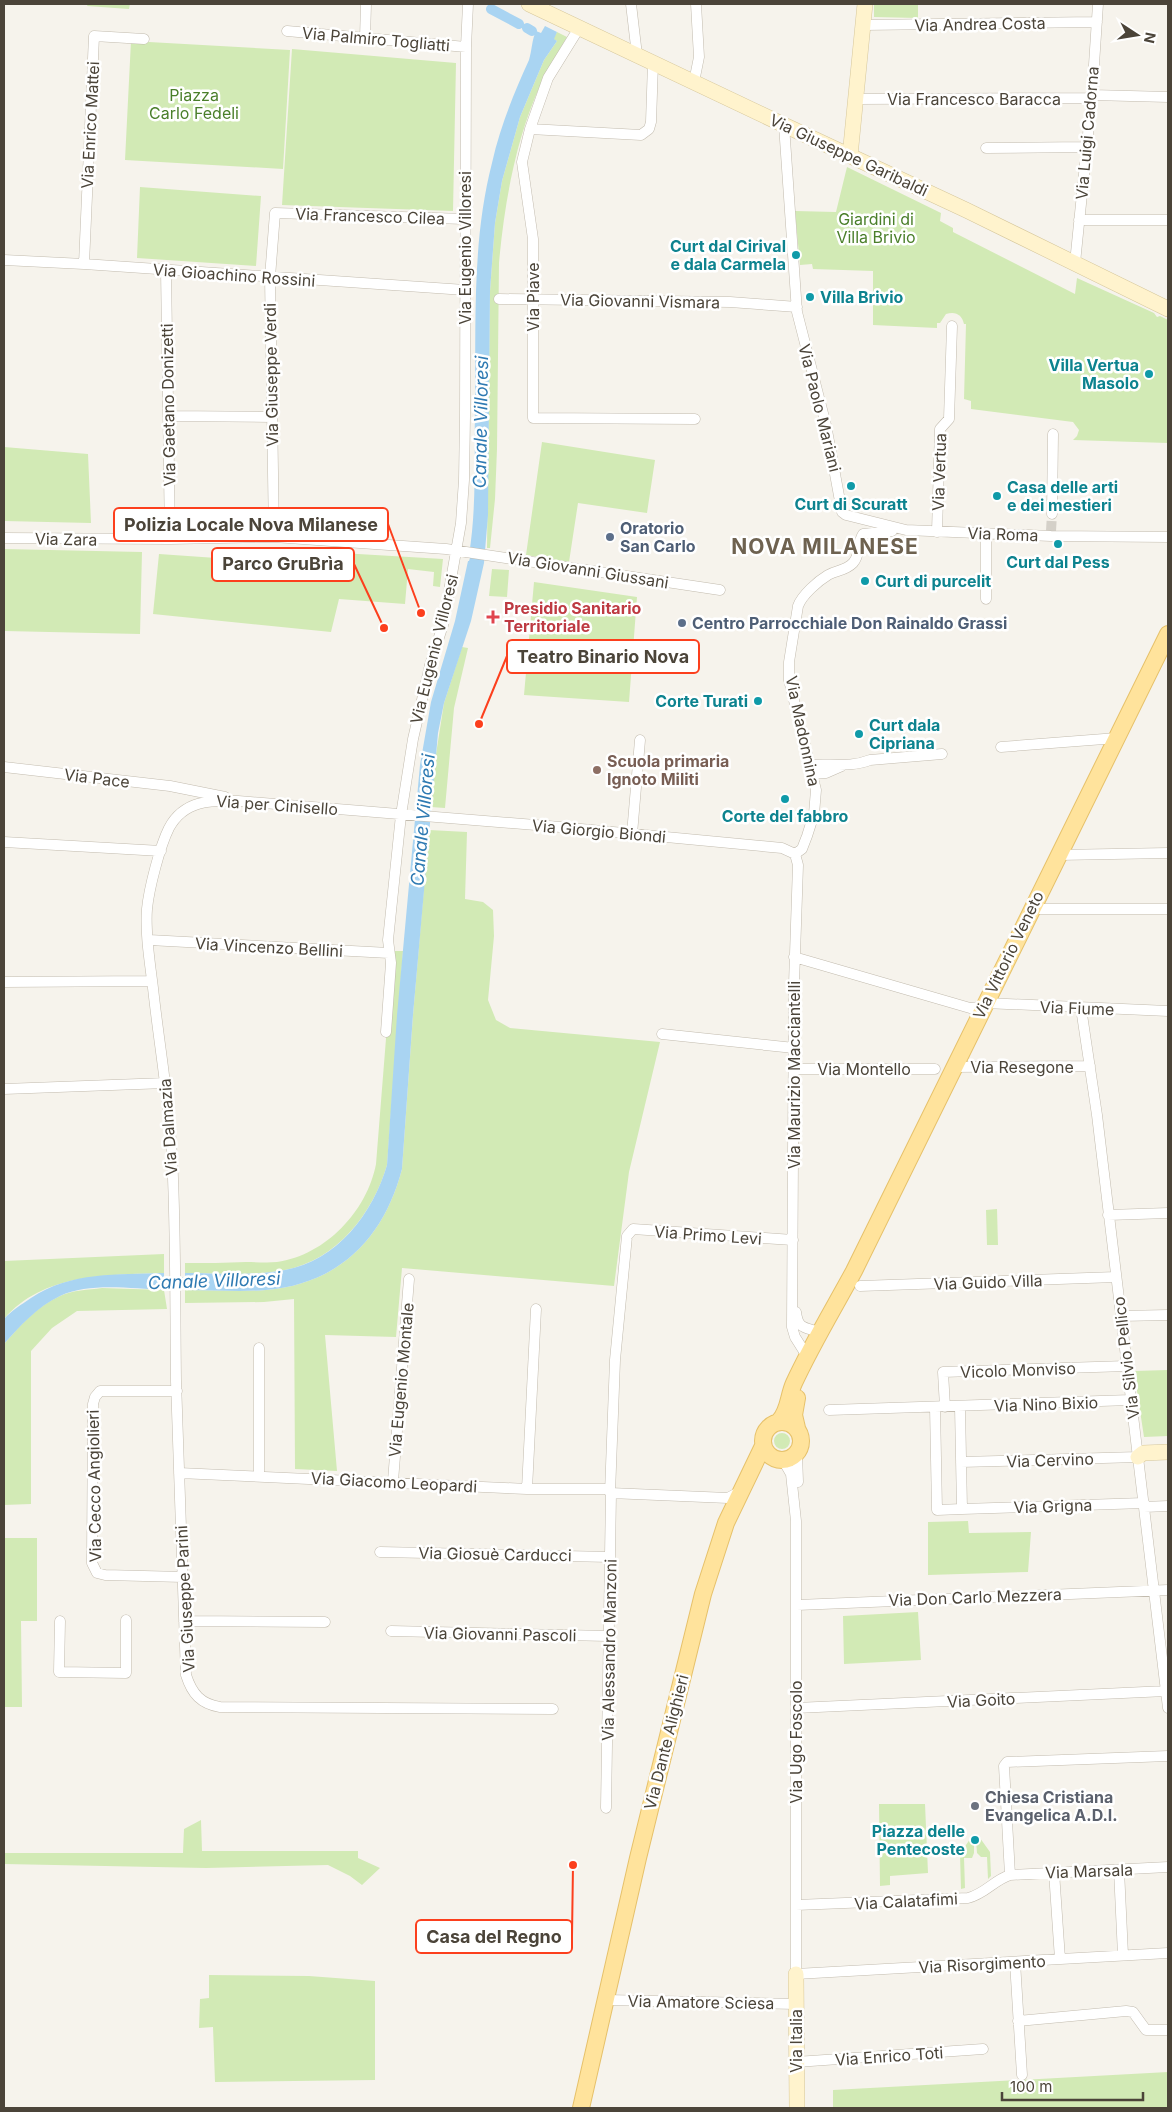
<svg xmlns="http://www.w3.org/2000/svg" width="1172" height="2112" viewBox="0 0 1172 2112" font-family="Inter,sans-serif">
  <style>
    .green { fill: #d2eab5 }
    .water { fill: #a9d4f2 }
    .lines { fill: none; stroke-linecap: round; stroke-linejoin: round }
    .canal { stroke: #a9d4f2; stroke-width: 10 }
    .street-tunnel { stroke: #d4d0c8; stroke-width: 10; stroke-dasharray: 10 5; stroke-linecap: butt }
    .street-casing { stroke: #c2bbae; stroke-width: 11 }
    .secondary-casing { stroke: #d6c79b; stroke-width: 16 }
    .primary-casing { stroke: #e6c16a; stroke-width: 18 }
    .street { stroke: #fff; stroke-width: 10 }
    .secondary { stroke: #fff3cd; stroke-width: 15 }
    .primary { stroke: #ffe39c; stroke-width: 16 }
    .culture-dot { fill: #0f9aa8; stroke: #fff; stroke-width: 2 }
    .service-dot { fill: #5c6f8a; stroke: #fff; stroke-width: 2 }
    .health-dot { fill: #e0444e; stroke: #fff; stroke-width: 2 }
    .education-dot { fill: #8d6e63; stroke: #fff; stroke-width: 2 }
    .worship-dot { fill: #6b7280; stroke: #fff; stroke-width: 2 }
    .labels { text-anchor: middle; stroke-width: 5; stroke-linejoin: round; paint-order: stroke }
    .street-label { font-size: 16px; fill: #4b4439; stroke: #fff }
    .park-label { font-size: 16px; fill: #4a7f2a; stroke: #fff }
    .culture-label { font-size: 16px; font-weight: bold; fill: #0d838f; stroke: #fff; text-anchor: end }
    .service-label { font-size: 16px; font-weight: bold; fill: #4e5e75; stroke: #fff; text-anchor: start }
    .health-label { font-size: 16px; font-weight: bold; fill: #be3a42; stroke: #fff; text-anchor: start }
    .education-label { font-size: 16px; font-weight: bold; fill: #785e54; stroke: #fff; text-anchor: start }
    .worship-label { font-size: 16px; font-weight: bold; fill: #5b616d; stroke: #fff; text-anchor: start }
    .water-label { font-size: 18px; font-style: italic; fill: #2e7ab2; stroke: #fff }
    .district-label { font-size: 21px; font-weight: bold; letter-spacing: 1px; fill: #6e6250; stroke: #fff }
    .leader { fill: none; stroke: #fc3f1d; stroke-width: 2 }
    .callout-dot { fill: #fc3f1d; stroke: #fff; stroke-width: 2 }
    .callout { fill: #fff; stroke: #fc3f1d; stroke-width: 2 }
    .callout-label { font-size: 18px; text-anchor: middle; font-weight: bold; fill: #4b4439 }
  </style>
  <rect width="100%" height="100%" fill="#f6f3ec"/>
  <path class="green" d="M88,4H130L129,9L87,6Z
    M874,4H918V18L874,17Z
    M557,32L567,37C558,52 549,68 541,84C516,137 504,205 499,263L497,449L495,499L490,548H487L490,291L495,223L502,181L520,117L544,60L557,41L553,39Z
    M131,41L290,50L283,169L125,160Z
    M292,49L456,63L453,211L282,205Z
    M847,167L941,213L940,221L953,228V232L1075,294L1077,278L1154,313L1157,317L1160,316L1168,320V443L1073,440L1077,436L1079,430L1073,422L971,409V401L964,399L966,324H964C962,315 956,311 946,314L940,323H937V328L873,325V271L813,269L812,264L800,265L795,211L836,212Z
    M140,187L261,196L256,266L137,258Z
    M542,442L655,460L647,513L578,503L569,562L526,555Z
    M4,447L88,454L91,523L4,521Z
    M4,549L142,552L140,634L4,631Z
    M341,553L443,559L440,587L433,586L434,572L408,569L405,604L339,599L331,632L153,614L159,554L260,561L262,557C275,558 286,555 298,555C314,556 327,561 341,553Z
    M492,569L509,570L507,597L489,596Z
    M534,582L637,597L629,702L524,695Z
    M462,647L468,648L454,708L445,808L431,807L434,767L444,703Z
    M429,830L467,832L465,899L483,902L493,910L494,936L488,1000L496,1020L510,1028L660,1042L629,1172L614,1286L402,1268L396,1337L325,1335L337,1471L295,1469L294,1299L264,1302L185,1303V1290C212,1290 240,1292 266,1290C339,1284 384,1238 402,1169L413,1015Z
    M393,951H403L387,1165C373,1213 337,1260 285,1270C252,1276 218,1273 185,1273V1263C205,1263 226,1263 246,1262C256,1262 267,1263 277,1262C326,1255 367,1211 376,1164Z
    M997,1209L998,1245H987L986,1210Z
    M164,1254V1273C108,1275 43,1273 4,1319V1261Z
    M102,1288L164,1290L167,1309L77,1311L52,1328L31,1351V1504L4,1505V1344C20,1326 37,1306 60,1296C73,1290 88,1290 102,1288Z
    M1168,1370V1436L1144,1437L1134,1371Z
    M774 1441a8 8 0 1 1 16 0a8 8 0 1 1-16 0Z
    M968,1521L969,1533L1031,1532L1028,1572L928,1575V1522Z
    M4,1538H37V1621H21L22,1707H4Z
    M918,1612L921,1660L844,1664L843,1616Z
    M879,1804H925L928,1873L890,1876V1885L880,1886Z
    M201,1820L202,1851H358V1858L380,1868L362,1885L350,1876L328,1865L206,1868L4,1864V1853H183L184,1829Z
    M980,1838L990,1852L991,1876L988,1879L987,1857H981L977,1853L976,1840Z
    M970,1839L974,1840V1853L972,1858H964L965,1888L961,1889L960,1854Z
    M209,1975L309,1976L375,1981V2080L215,2082L213,2027L199,2028L200,1999L209,1998Z
    M1168,2072V2108H833V2090Z"/>
  <path class="water" d="M545,26L557,32L554,39L557,41L544,60L520,117L502,181L495,223L490,291L488,515L484,563L471,621L444,703L438,733L413,1015L402,1169C384,1238 339,1284 266,1290C240,1292 212,1290 185,1290V1273C218,1273 252,1276 285,1270C337,1261 373,1213 387,1165L397,1015L420,765L431,702L455,621L468,561H469L470,558L469,555C477,506 474,452 475,401C476,321 472,241 492,163C500,127 514,93 529,60C532,50 532,39 536,31L541,33Z
    M164,1273V1290C132,1289 90,1282 60,1296C37,1307 20,1326 4,1344V1319C12,1310 21,1305 31,1298C72,1271 116,1275 164,1273Z"/>
  <g class="lines">
    <path class="canal" d="M491,9L519,24
      M527,28L532,31
      M152,1282H197"/>
    <path class="street-tunnel" d="M1051,531L1052,514"/>
    <g class="street-casing">
      <path id="street" d="M631,4L637,55
        M863,25L1097,22
        M579,28L548,78L530,129L522,162L533,239V418L695,419
        M287,31L466,47
        M365,38L366,4
        M694,82L699,57L696,4
        M1092,95L1168,97
        M856,99L1092,98
        M784,125L797,312L826,425L842,512L846,515L906,530L1051,536L1168,537
        M530,129L641,135L649,129L651,122L653,63
        M986,148L1087,147
        M1079,220H1168
        M4,260L84,264L465,290
        M1075,263L1092,95L1098,4
        M84,264L94,36L144,39
        M166,270L170,539
        M499,299L730,302L797,307
        M168,416L272,417
        M1052,514L1053,434
        M937,532L940,429L949,419L952,326
        M274,537L270,277L275,213L465,219
        M4,538L170,539L274,537L446,549L720,590
        M986,599V534
        M1001,747L1117,738
        M809,765C830,763 850,768 870,760L942,754
        M4,767L170,786L225,797
        M812,774L826,773L842,766
        M632,834L640,740
        M4,842L161,851
        M795,854L798,865L794,984L792,1327L795,1337L807,1356
        M795,854L802,849L807,836L814,814L816,790L789,680V662L798,606C802,595 818,581 828,575C837,570 845,571 853,563C861,554 857,543 863,534L892,531
        M1058,855L1168,853
        M1031,909H1168
        M149,940L389,953
        M794,957L970,1008L980,1007L985,1003L1168,1011
        M4,982L152,981
        M1081,1008L1097,1115L1168,1708
        M386,1032L391,963L388,940L401,815L413,739L430,665L443,625L461,523L464,480L465,416L466,47L468,4
        M662,1034L794,1048
        M953,1067L1090,1066
        M794,1069H935
        M4,1089L166,1083
        M1108,1215L1168,1213
        M860,1286L1116,1277
        M796,1312C798,1329 804,1327 819,1332
        M1121,1316L1168,1315
        M177,1391H100L95,1397L93,1404L92,1563L97,1573L105,1575L183,1577
        M935,1407L937,1510L962,1509L960,1407
        M945,1407L943,1372L1127,1366
        M829,1410L1131,1400
        M797,1454L798,1482
        M783,1460L791,1474L796,1521V1974L1168,1953
        M961,1462L1138,1457
        M179,1473L527,1489H610
        M259,1476V1348
        M393,1481L409,1279
        M527,1489L536,1309
        M739,1492L728,1498L610,1493L615,1360L627,1236L633,1229L793,1240
        M1144,1507L1168,1506
        M962,1509L1144,1503
        M380,1552L610,1557
        M797,1605L1168,1590
        M60,1621L59,1672L126,1673V1620
        M184,1621L325,1622
        M391,1631L608,1636
        M796,1708L1166,1691
        M553,1709L220,1707C201,1704 192,1694 186,1675C183,1577 179,1479 176,1381C175,1306 176,1230 172,1156C169,1099 159,1044 153,988C150,963 145,934 147,909C149,888 160,846 169,828C184,800 211,800 238,801L560,827L782,848L795,854
        M606,1808L611,1493
        M1119,1870L1123,1955
        M1054,1872L1060,1959
        M1010,1875L1004,1766L1007,1762L1168,1756
        M796,1905L968,1898C985,1894 994,1880 1010,1875L1168,1867
        M1015,1962L1022,2075
        M606,2000L796,2004
        M1018,2021L1126,2011L1133,2012L1146,2030H1168
        M796,2062L983,2049"/>
    </g>
    <g class="secondary-casing">
      <path id="secondary" d="M529,4L784,125L966,210L1168,309
        M850,156L865,4
        M1138,1457L1143,1453L1168,1452
        M796,1974L797,2108"/>
    </g>
    <g class="primary-casing">
      <path id="primary" d="M779,1421C789,1411 788,1396 794,1383C812,1344 834,1308 854,1271L1168,634
        M763 1441a19 19 0 1 1 38 0a19 19 0 1 1-38 0Z
        M797,1428L794,1415L797,1398
        M581,2108L638,1858L703,1594L726,1523L763,1446"/>
    </g>
    <use href="#street" class="street"/>
    <use href="#secondary" class="secondary"/>
    <use href="#primary" class="primary"/>
  </g>
  <g class="culture-dot">
    <circle cx="796" cy="255" r="5"/>
    <circle cx="810" cy="297" r="5"/>
    <circle cx="1149" cy="374" r="5"/>
    <circle cx="851" cy="486" r="5"/>
    <circle cx="997" cy="496" r="5"/>
    <circle cx="1058" cy="544" r="5"/>
    <circle cx="865" cy="581" r="5"/>
    <circle cx="758" cy="701" r="5"/>
    <circle cx="859" cy="734" r="5"/>
    <circle cx="785" cy="799" r="5"/>
    <circle cx="975" cy="1840" r="5"/>
  </g>
  <g class="service-dot">
    <circle cx="610" cy="537" r="5"/>
    <circle cx="682" cy="623" r="5"/>
  </g>
  <path class="health-dot" d="M490.5 609.5h5v5h5v5h-5v5h-5v-5h-5v-5h5z"/>
  <circle class="education-dot" cx="597" cy="770" r="5"/>
  <circle class="worship-dot" cx="975" cy="1806" r="5"/>
  <g class="labels">
    <g class="street-label">
      <text transform="translate(980 24) rotate(-1)" y="6">Via Andrea Costa</text>
      <text transform="translate(376 39) rotate(5)" y="6">Via Palmiro Togliatti</text>
      <text x="974" y="105">Via Francesco Baracca</text>
      <text transform="translate(90 125) rotate(-87)" y="6">Via Enrico Mattei</text>
      <text transform="translate(1087 133) rotate(-85)" y="6">Via Luigi Cadorna</text>
      <text transform="translate(849 155) rotate(25)" y="6">Via Giuseppe Garibaldi</text>
      <text transform="translate(370 216) rotate(2)" y="6">Via Francesco Cilea</text>
      <text transform="translate(465 248) rotate(-90)" y="6">Via Eugenio Villoresi</text>
      <text transform="translate(234 275) rotate(4)" y="6">Via Gioachino Rossini</text>
      <text transform="translate(533 297) rotate(-90)" y="6">Via Piave</text>
      <text transform="translate(640 301) rotate(1)" y="6">Via Giovanni Vismara</text>
      <text transform="translate(271 375) rotate(-91)" y="6">Via Giuseppe Verdi</text>
      <text transform="translate(168 405) rotate(-91)" y="6">Via Gaetano Donizetti</text>
      <text transform="translate(820 408) rotate(76)" y="6">Via Paolo Mariani</text>
      <text transform="translate(939 472) rotate(-88)" y="6">Via Vertua</text>
      <text transform="translate(1003 534) rotate(2)" y="6">Via Roma</text>
      <text transform="translate(66 539) rotate(1)" y="6">Via Zara</text>
      <text transform="translate(588 570) rotate(9)" y="6">Via Giovanni Giussani</text>
      <text transform="translate(434 649) rotate(-76)" y="6">Via Eugenio Villoresi</text>
      <text transform="translate(803 731) rotate(78)" y="6">Via Madonnina</text>
      <text transform="translate(97 778) rotate(7)" y="6">Via Pace</text>
      <text transform="translate(277 805) rotate(4)" y="6">Via per Cinisello</text>
      <text transform="translate(599 831) rotate(5)" y="6">Via Giorgio Biondi</text>
      <text transform="translate(269 947) rotate(3)" y="6">Via Vincenzo Bellini</text>
      <text transform="translate(1008 955) rotate(-64)" y="6">Via Vittorio Veneto</text>
      <text transform="translate(1077 1008) rotate(2)" y="6">Via Fiume</text>
      <text x="1022" y="1073">Via Resegone</text>
      <text x="864" y="1075">Via Montello</text>
      <text transform="translate(794 1075) rotate(-90)" y="6">Via Maurizio Macciantelli</text>
      <text transform="translate(168 1127) rotate(-94)" y="6">Via Dalmazia</text>
      <text transform="translate(708 1235) rotate(4)" y="6">Via Primo Levi</text>
      <text transform="translate(988 1282) rotate(-2)" y="6">Via Guido Villa</text>
      <text transform="translate(1126 1358) rotate(-97)" y="6">Via Silvio Pellico</text>
      <text transform="translate(1018 1370) rotate(-2)" y="6">Vicolo Monviso</text>
      <text transform="translate(401 1380) rotate(-85)" y="6">Via Eugenio Montale</text>
      <text transform="translate(1046 1404) rotate(-2)" y="6">Via Nino Bixio</text>
      <text transform="translate(1050 1460) rotate(-2)" y="6">Via Cervino</text>
      <text transform="translate(394 1482) rotate(3)" y="6">Via Giacomo Leopardi</text>
      <text transform="translate(94 1486) rotate(-91)" y="6">Via Cecco Angiolieri</text>
      <text transform="translate(1053 1506) rotate(-2)" y="6">Via Grigna</text>
      <text transform="translate(495 1554) rotate(1)" y="6">Via Giosuè Carducci</text>
      <text transform="translate(975 1597) rotate(-2)" y="6">Via Don Carlo Mezzera</text>
      <text transform="translate(185 1599) rotate(-93)" y="6">Via Giuseppe Parini</text>
      <text transform="translate(500 1634) rotate(1)" y="6">Via Giovanni Pascoli</text>
      <text transform="translate(609 1650) rotate(-89)" y="6">Via Alessandro Manzoni</text>
      <text transform="translate(981 1700) rotate(-3)" y="6">Via Goito</text>
      <text transform="translate(666 1742) rotate(-76)" y="6">Via Dante Alighieri</text>
      <text transform="translate(796 1742) rotate(-90)" y="6">Via Ugo Foscolo</text>
      <text transform="translate(1089 1871) rotate(-2)" y="6">Via Marsala</text>
      <text transform="translate(906 1901) rotate(-3)" y="6">Via Calatafimi</text>
      <text transform="translate(982 1964) rotate(-3)" y="6">Via Risorgimento</text>
      <text transform="translate(701 2002) rotate(1)" y="6">Via Amatore Sciesa</text>
      <text transform="translate(796 2041) rotate(-90)" y="6">Via Italia</text>
      <text transform="translate(889 2056) rotate(-4)" y="6">Via Enrico Toti</text>
    </g>
    <g class="park-label">
      <text x="194" y="101">Piazza<tspan x="194" dy="18">Carlo Fedeli</tspan></text>
      <text x="876" y="225">Giardini di<tspan x="876" dy="18">Villa Brivio</tspan></text>
    </g>
    <g class="culture-label">
      <text x="786" y="252">Curt dal Cirival<tspan x="786" dy="18">e dala Carmela</tspan></text>
      <text x="820" y="303" text-anchor="start">Villa Brivio</text>
      <text x="1139" y="371">Villa Vertua<tspan x="1139" dy="18">Masolo</tspan></text>
      <text x="1007" y="493" text-anchor="start">Casa delle arti<tspan x="1007" dy="18">e dei mestieri</tspan></text>
      <text x="851" y="510" text-anchor="middle">Curt di Scuratt</text>
      <text x="1058" y="568" text-anchor="middle">Curt dal Pess</text>
      <text x="875" y="587" text-anchor="start">Curt di purcelit</text>
      <text x="748" y="707">Corte Turati</text>
      <text x="869" y="731" text-anchor="start">Curt dala<tspan x="869" dy="18">Cipriana</tspan></text>
      <text x="785" y="822" text-anchor="middle">Corte del fabbro</text>
      <text x="965" y="1837">Piazza delle<tspan x="965" dy="18">Pentecoste</tspan></text>
    </g>
    <g class="service-label">
      <text x="620" y="534">Oratorio<tspan x="620" dy="18">San Carlo</tspan></text>
      <text x="692" y="629">Centro Parrocchiale Don Rainaldo Grassi</text>
    </g>
    <g class="health-label">
      <text x="504" y="614">Presidio Sanitario<tspan x="504" dy="18">Territoriale</tspan></text>
    </g>
    <g class="education-label">
      <text x="607" y="767">Scuola primaria<tspan x="607" dy="18">Ignoto Militi</tspan></text>
    </g>
    <g class="worship-label">
      <text x="985" y="1803">Chiesa Cristiana<tspan x="985" dy="18">Evangelica A.D.I.</tspan></text>
    </g>
    <g class="water-label">
      <text transform="translate(481 422) rotate(-89)" y="6">Canale Villoresi</text>
      <text transform="translate(423 820) rotate(-85)" y="6">Canale Villoresi</text>
      <text transform="translate(214 1281) rotate(-2)" y="6">Canale Villoresi</text>
    </g>
    <g class="district-label">
      <text x="825" y="554">NOVA MILANESE</text>
    </g>
  </g>
  <path class="leader" d="M421 613L388 524M384 628L354 564M479 724L507 656M573 1865L572 1936"/>
  <g class="callout-dot">
    <circle cx="421" cy="613" r="5"/>
    <circle cx="384" cy="628" r="5"/>
    <circle cx="479" cy="724" r="5"/>
    <circle cx="573" cy="1865" r="5"/>
  </g>
  <g class="callout">
    <rect x="114" y="508" width="274" height="33" rx="5"/>
    <rect x="212" y="548" width="142" height="33" rx="5"/>
    <rect x="507" y="640" width="192" height="33" rx="5"/>
    <rect x="416" y="1920" width="156" height="33" rx="5"/>
  </g>
  <g class="callout-label">
    <text x="251" y="531">Polizia Locale Nova Milanese</text>
    <text x="283" y="570">Parco GruBrìa</text>
    <text x="603" y="663">Teatro Binario Nova</text>
    <text x="494" y="1943">Casa del Regno</text>
  </g>
  <rect width="1172" height="2112" fill="none" stroke="#4b4439" stroke-width="10"/>
  <g transform="translate(1137 35) rotate(102)" stroke="#ffffff" stroke-width="4" paint-order="stroke">
  <path d="M0-4L9 19L0 12L-9 19Z" fill="#4b4439"/>
  <text y="-8" font-size="14" font-weight="bold" text-anchor="middle" fill="#4b4439">N</text>
  </g>
  <path d="M1002 2092v8h141v-8" fill="none" stroke="#4b4439" stroke-width="2.5"/>
  <text x="1010" y="2092" font-size="15" fill="#4b4439" stroke="#ffffff" stroke-width="4" paint-order="stroke">100 m</text>
</svg>
